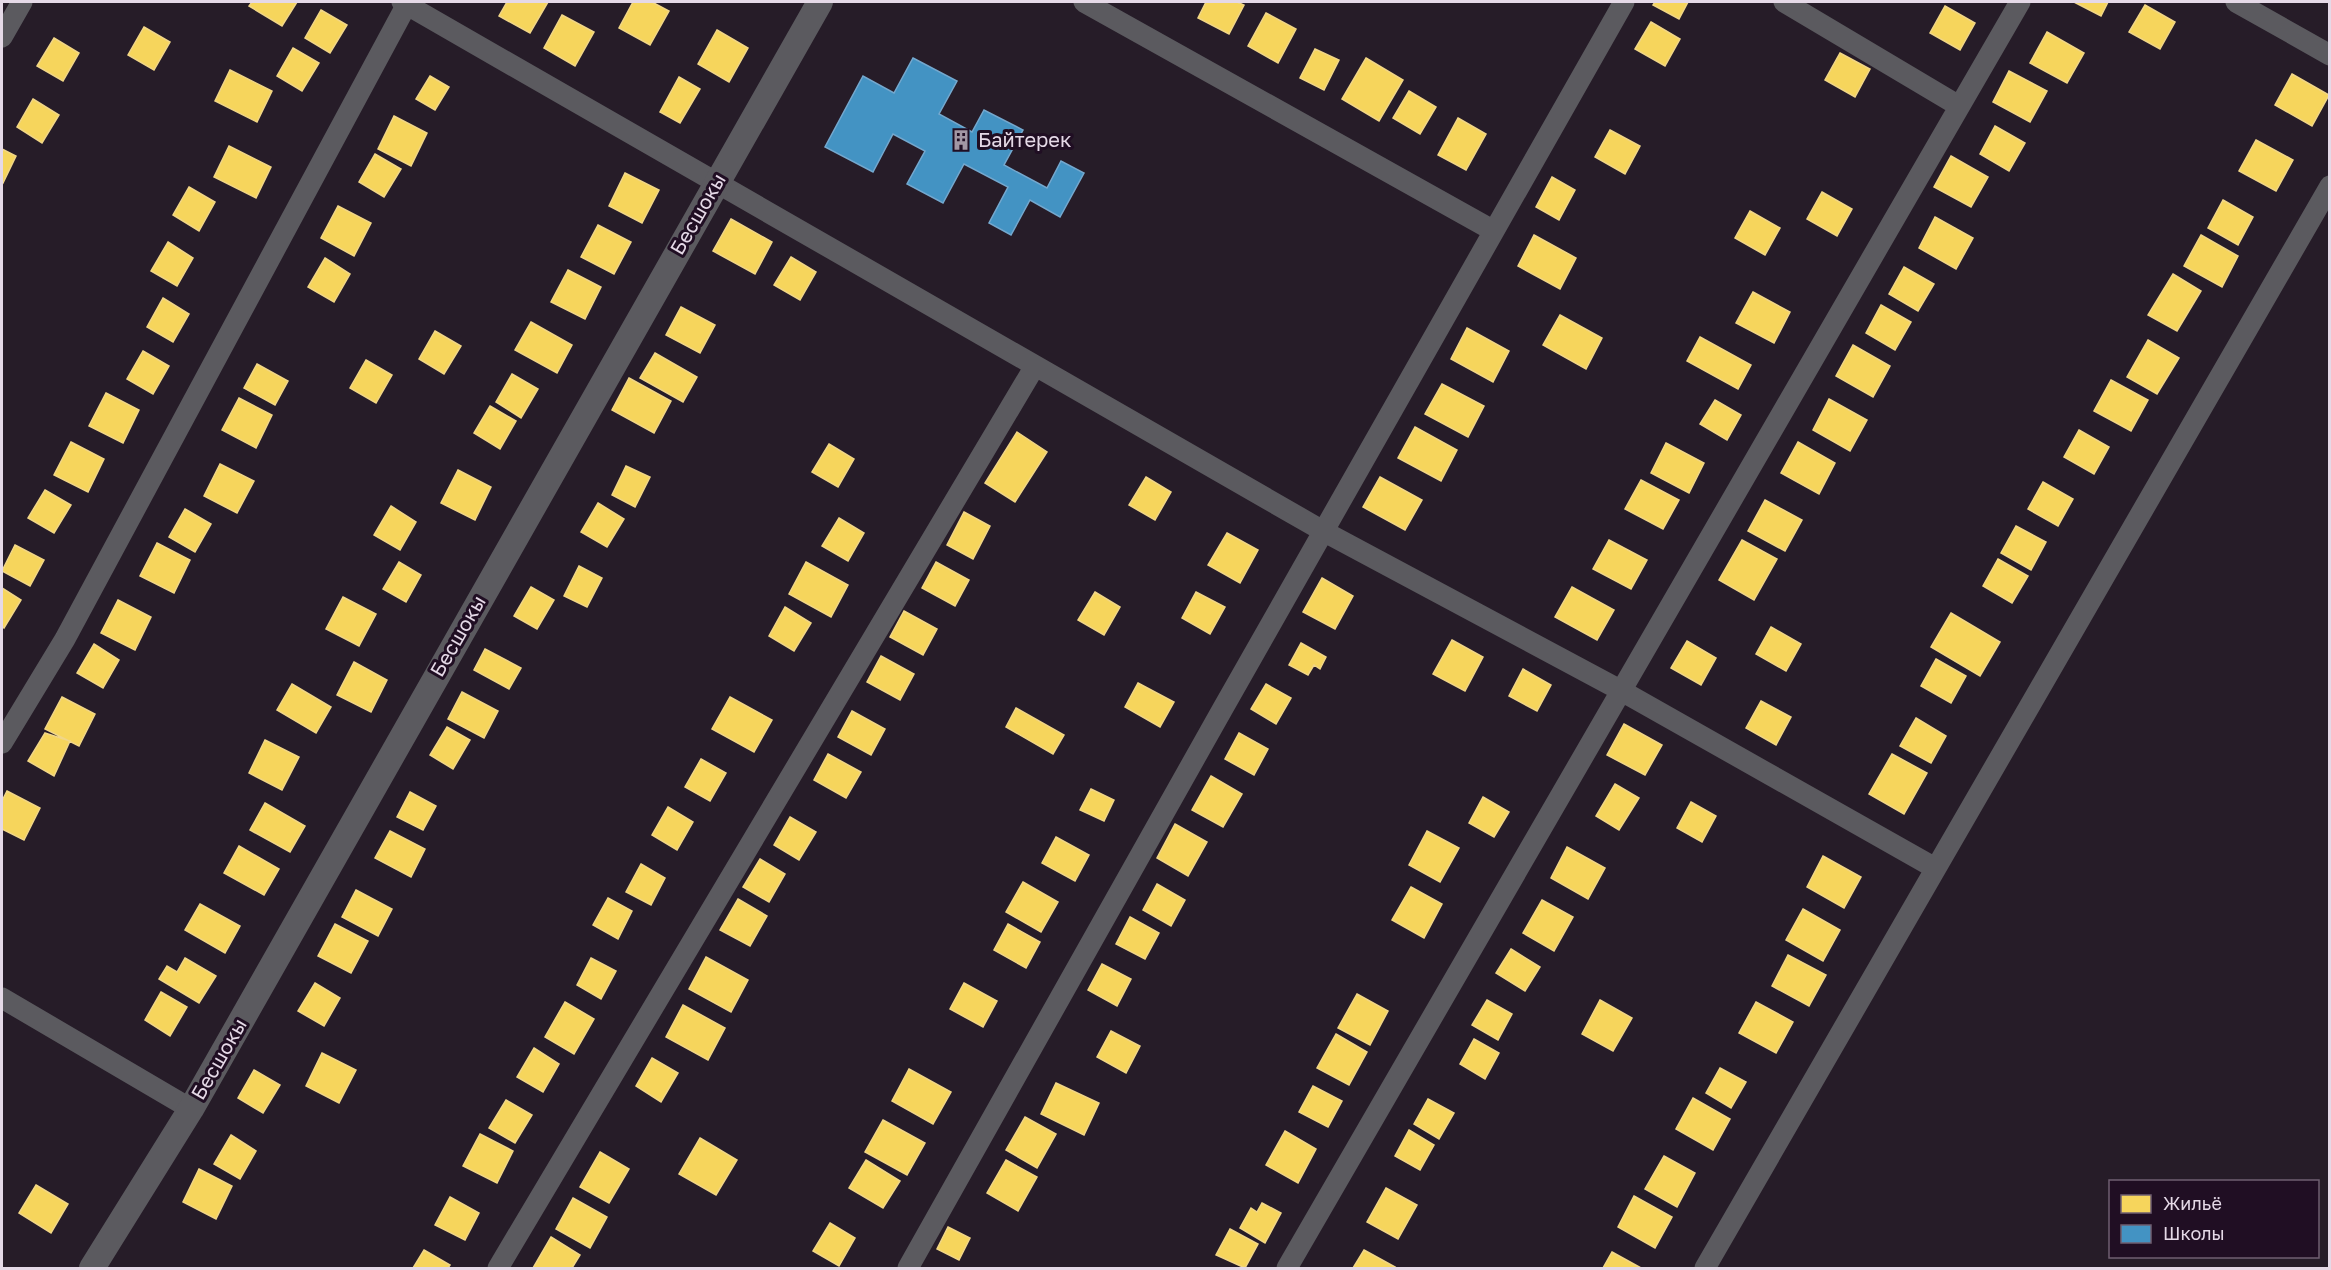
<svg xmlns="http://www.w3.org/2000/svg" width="2331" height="1270" viewBox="0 0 2331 1270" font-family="'Golos Text',sans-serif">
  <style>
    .homes { fill: #f6d55c; stroke: #f1d686; stroke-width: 1.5 }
    .schools { fill: #4393c3; stroke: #74a8ce; stroke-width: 1.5 }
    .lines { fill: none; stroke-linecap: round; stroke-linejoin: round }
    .minor { stroke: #5b5a5f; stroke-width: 21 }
    .tertiary { stroke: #5b5a5f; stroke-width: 26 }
    .labels { text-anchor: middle; stroke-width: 6; stroke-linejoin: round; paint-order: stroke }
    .poi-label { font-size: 20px; fill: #e5d9e7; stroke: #200e23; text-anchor: start }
    .street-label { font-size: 20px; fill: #e5d9e7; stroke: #200e23 }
  </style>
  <rect width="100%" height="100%" fill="#261c28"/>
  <path class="homes" d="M252,2H297L282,26L249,6Z
    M507,2H548L530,33L499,16Z
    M633,2H652L669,11L650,45L619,28Z
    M1206,2H1237L1244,5L1229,34L1198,18Z
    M1655,2H1688L1679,19L1653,5Z
    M2074,2H2108L2101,16Z
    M2145,5L2175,22L2160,49L2129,32Z
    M1945,6L1975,23L1960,50L1930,33Z
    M321,10L347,25L330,53L305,38Z
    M1266,13L1296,29L1278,63L1248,46Z
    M562,15L594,32L575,66L544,48Z
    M1651,22L1680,39L1665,66L1635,49Z
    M144,27L170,42L154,70L128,55Z
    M717,30L748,48L729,82L698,64Z
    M2047,32L2084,53L2067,83L2030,63Z
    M54,38L79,53L63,81L37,66Z
    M293,48L319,63L302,91L277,76Z
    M1315,49L1339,60L1324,90L1300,78Z
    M1840,53L1870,69L1855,97L1825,80Z
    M1366,58L1403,80L1379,121L1342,99Z
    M230,70L272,91L257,122L215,101Z
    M2009,71L2047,91L2030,122L1993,102Z
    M2292,74L2329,95L2312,126L2275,105Z
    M430,76L449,87L435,110L416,99Z
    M679,77L700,89L680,123L660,112Z
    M1409,91L1436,107L1420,134L1393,118Z
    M33,99L59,115L42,143L17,127Z
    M394,116L427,133L411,166L378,149Z
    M1458,118L1486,134L1466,170L1438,155Z
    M1995,126L2025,143L2009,171L1980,154Z
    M1610,130L1640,146L1625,174L1595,157Z
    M2256,140L2293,160L2276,191L2239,171Z
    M229,146L271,167L256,198L214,177Z
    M2,149L16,156L3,183L2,182Z
    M375,154L401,169L384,197L359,182Z
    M1951,156L1988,177L1971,207L1934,187Z
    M625,173L659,190L642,223L609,206Z
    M1552,177L1575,190L1559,220L1536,207Z
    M189,187L215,202L199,231L173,215Z
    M1822,192L1852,209L1837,236L1807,219Z
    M2223,200L2253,217L2238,245L2208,228Z
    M338,206L371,223L354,256L321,238Z
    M1750,211L1780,228L1765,255L1735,238Z
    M1935,217L1973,238L1956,269L1919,248Z
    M731,219L772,242L755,274L713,251Z
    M598,225L631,242L614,274L581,257Z
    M1534,235L1576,258L1560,289L1518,266Z
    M2201,235L2238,256L2222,287L2184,266Z
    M168,242L193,258L177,286L151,271Z
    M791,257L816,272L800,300L774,285Z
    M325,258L350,274L334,302L308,287Z
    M1904,267L1934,284L1918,311L1889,294Z
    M568,270L601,287L585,319L551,302Z
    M2173,274L2201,291L2177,331L2148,315Z
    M1753,292L1790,312L1774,343L1736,323Z
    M163,298L189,314L173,342L147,327Z
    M1881,305L1911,322L1895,350L1866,333Z
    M681,307L715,325L700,353L666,335Z
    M1560,315L1602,338L1586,369L1543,345Z
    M531,322L572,345L557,373L515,350Z
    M1467,328L1509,351L1493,382L1451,359Z
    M435,331L461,346L444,374L419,359Z
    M1700,337L1751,365L1738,389L1687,361Z
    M2148,340L2179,358L2157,394L2127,377Z
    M1853,345L1890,366L1873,397L1836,376Z
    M143,351L169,366L153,394L127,379Z
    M655,353L697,377L683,402L640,378Z
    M366,360L392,375L376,403L350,388Z
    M257,364L288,381L275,405L244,388Z
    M512,374L538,389L521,418L496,402Z
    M629,378L671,401L654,433L612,410Z
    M2111,380L2148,400L2131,431L2094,411Z
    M1442,384L1484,406L1468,437L1425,414Z
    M106,393L139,410L123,443L89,426Z
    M239,398L272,415L256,448L222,430Z
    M1829,399L1867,420L1850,451L1813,430Z
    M1715,400L1741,415L1727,440L1700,424Z
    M490,406L516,421L500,449L474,433Z
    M1415,427L1457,450L1441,481L1398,458Z
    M2079,430L2109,447L2094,474L2064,457Z
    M1017,432L1047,452L1015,502L985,483Z
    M71,442L104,459L88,492L54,475Z
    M1798,442L1835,463L1819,494L1781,473Z
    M1666,443L1704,463L1689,493L1651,473Z
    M829,444L854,459L838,487L812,472Z
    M220,464L254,481L237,513L204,496Z
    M626,466L650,477L635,507L612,495Z
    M458,470L491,487L475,520L441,503Z
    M1146,477L1171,492L1155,520L1129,505Z
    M1380,477L1422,500L1405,530L1363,507Z
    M1641,480L1679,500L1663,529L1625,509Z
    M2043,482L2073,499L2058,526L2028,509Z
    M45,490L71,505L54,533L28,518Z
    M1765,500L1802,520L1785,551L1748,531Z
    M598,503L624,519L607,547L581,532Z
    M391,506L416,522L400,550L374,535Z
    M185,509L211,524L195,552L169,537Z
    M964,512L990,526L973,559L947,545Z
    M839,518L864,533L848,561L822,546Z
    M2016,526L2046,542L2031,570L2001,553Z
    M1227,533L1258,550L1240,583L1208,565Z
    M1609,540L1647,560L1631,589L1593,569Z
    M1742,540L1777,559L1754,600L1719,580Z
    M157,543L190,560L174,593L140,576Z
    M15,545L44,560L30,586L2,571Z
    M1998,559L2028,576L2012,603L1983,586Z
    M399,562L421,575L406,602L383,589Z
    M806,562L848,585L831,617L789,594Z
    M936,562L969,580L955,606L922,588Z
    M579,566L602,578L587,607L564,596Z
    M1322,578L1353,596L1335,629L1303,612Z
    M531,587L554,600L537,629L514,616Z
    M1572,587L1614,610L1597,640L1555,617Z
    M2,588L21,600L4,628L2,626Z
    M1095,592L1120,607L1104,635L1078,620Z
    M1196,592L1225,607L1210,634L1182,618Z
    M343,597L376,614L359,646L326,629Z
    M118,600L151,617L135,650L101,633Z
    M785,607L811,623L794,651L769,636Z
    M904,611L937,629L923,655L890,637Z
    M1951,613L2000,642L1980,676L1931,647Z
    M1771,627L1801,644L1786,671L1756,654Z
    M1452,640L1483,657L1465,691L1433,674Z
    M1687,641L1716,658L1701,685L1671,668Z
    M1301,643L1326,657L1320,669L1314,665L1308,675L1289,665Z
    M94,644L119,660L103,688L77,673Z
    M485,649L521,668L509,689L474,670Z
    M881,656L914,674L900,700L867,682Z
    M1936,659L1966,676L1951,703L1921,686Z
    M354,662L387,680L371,712L337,695Z
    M1523,669L1551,685L1537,711L1509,696Z
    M1138,683L1174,702L1160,727L1125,707Z
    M292,684L331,707L316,733L277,710Z
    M1266,684L1291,698L1276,724L1251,709Z
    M462,692L498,711L484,738L448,719Z
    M62,697L95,714L79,746L45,729Z
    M730,697L772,720L754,752L712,729Z
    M1761,701L1791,717L1776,745L1746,728Z
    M1016,708L1064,735L1053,754L1006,727Z
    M852,711L885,729L871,755L838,737Z
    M1916,718L1946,736L1931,763L1900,746Z
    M1624,724L1662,745L1645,775L1607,755Z
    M447,727L470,740L453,769L430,755Z
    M45,733L70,741L54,776L28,761Z
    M1239,733L1268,749L1254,775L1225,759Z
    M265,740L299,757L282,790L249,773Z
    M828,754L861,772L846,798L814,780Z
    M1892,754L1927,773L1904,814L1869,794Z
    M701,759L726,773L710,801L685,787Z
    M1211,776L1242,794L1223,827L1192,810Z
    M1615,784L1639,798L1619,830L1596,816Z
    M1091,789L1114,800L1104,821L1080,810Z
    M7,791L40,808L24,840L2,829V801Z
    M410,792L436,806L423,830L397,817Z
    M1483,797L1509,812L1494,837L1469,823Z
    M1691,802L1716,816L1702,842L1677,828Z
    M265,803L305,826L290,852L250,830Z
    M668,807L693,822L677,850L652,835Z
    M790,817L816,832L799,860L774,845Z
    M1175,824L1207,842L1188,876L1157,858Z
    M390,831L425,849L411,877L375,858Z
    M1427,831L1459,848L1440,882L1409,865Z
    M1056,837L1089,855L1075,881L1042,863Z
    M239,846L279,869L264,895L224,873Z
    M1567,847L1605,868L1588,899L1551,878Z
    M1823,856L1861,877L1844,908L1807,887Z
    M760,859L785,874L769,902L743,887Z
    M641,864L665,878L651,905L626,892Z
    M1023,882L1058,902L1041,932L1006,912Z
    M1157,884L1185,900L1171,926L1143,910Z
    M1411,887L1442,904L1424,938L1392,920Z
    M356,890L392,909L378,936L342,917Z
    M608,898L632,911L618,939L593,925Z
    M738,899L767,916L750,946L720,930Z
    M1542,900L1573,917L1554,951L1523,933Z
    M200,904L240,926L225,953L185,930Z
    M1803,909L1840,930L1823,961L1786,940Z
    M1130,917L1159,933L1145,959L1116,944Z
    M335,924L368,941L351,973L318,956Z
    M1008,924L1040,942L1026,968L994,950Z
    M1511,949L1540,967L1525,991L1496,973Z
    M1788,955L1826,975L1809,1006L1772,986Z
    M706,957L748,980L731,1012L689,989Z
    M185,958L216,976L199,1003L159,979L167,966L177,972Z
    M591,958L616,971L601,999L577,985Z
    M1102,964L1131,979L1117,1006L1088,990Z
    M315,983L340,998L324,1026L298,1011Z
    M964,983L997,1001L983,1027L950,1009Z
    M161,992L187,1007L170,1036L145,1020Z
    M1357,994L1388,1011L1370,1045L1338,1028Z
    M1487,1000L1512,1014L1498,1040L1472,1025Z
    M1600,1000L1632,1018L1613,1051L1582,1034Z
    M565,1002L594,1019L574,1054L545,1037Z
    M1756,1002L1793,1022L1776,1053L1739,1033Z
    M683,1005L725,1028L708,1060L666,1037Z
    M1111,1031L1140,1046L1126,1073L1097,1057Z
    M1336,1034L1367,1052L1349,1085L1317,1068Z
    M1474,1039L1499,1053L1485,1079L1460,1064Z
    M534,1048L559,1064L543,1092L517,1077Z
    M322,1053L356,1070L339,1103L306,1086Z
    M652,1058L678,1073L661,1102L636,1086Z
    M1720,1068L1746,1082L1731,1108L1706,1093Z
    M909,1069L951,1092L933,1124L892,1101Z
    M254,1070L280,1085L263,1113L238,1098Z
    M1056,1083L1099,1103L1084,1135L1041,1114Z
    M1313,1086L1342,1101L1328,1127L1299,1112Z
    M1693,1098L1730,1119L1713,1150L1676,1129Z
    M1428,1099L1454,1113L1439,1139L1414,1124Z
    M506,1100L532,1115L515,1143L489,1128Z
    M1025,1117L1056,1134L1037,1168L1006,1150Z
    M883,1120L925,1143L907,1175L865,1152Z
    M1409,1130L1434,1145L1420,1170L1395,1156Z
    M1285,1131L1316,1149L1298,1183L1266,1165Z
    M480,1134L513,1151L497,1183L463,1166Z
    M231,1135L256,1151L240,1179L214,1164Z
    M700,1138L737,1160L716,1195L679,1174Z
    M600,1152L629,1169L609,1203L580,1187Z
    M1664,1156L1695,1173L1677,1207L1645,1189Z
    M866,1160L900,1181L883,1208L849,1188Z
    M1006,1160L1037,1177L1018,1211L987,1193Z
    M199,1169L232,1186L216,1219L183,1202Z
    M36,1185L68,1204L51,1233L19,1213Z
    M1386,1188L1417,1205L1398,1239L1367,1222Z
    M1634,1196L1672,1217L1655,1248L1618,1227Z
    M450,1197L479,1213L465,1240L435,1225Z
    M573,1198L607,1217L590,1248L556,1229Z
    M1262,1203L1281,1213L1265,1243L1240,1228L1251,1208L1257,1212Z
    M830,1223L855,1238L839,1266L813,1251Z
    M948,1227L970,1238L959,1260L937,1249Z
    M1230,1229L1258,1244L1245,1268L1216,1255Z
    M551,1237L580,1255L572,1268H533Z
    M424,1250L450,1265L448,1268H413Z
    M1364,1250L1395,1267L1394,1268H1353Z
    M1612,1252L1641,1268H1603Z"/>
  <path class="schools" d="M913,58L957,81L939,114L972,132L984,110L1023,130L1004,165L1047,188L1061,161L1084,173L1060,217L1030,200L1011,235L989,223L1008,187L964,164L943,203L907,184L925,151L893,134L873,172L825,147L863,76L894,93Z"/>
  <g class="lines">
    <path class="minor" d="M402,2L1323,531L1620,690L1935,868
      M1084,2L1494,231
      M1784,2L1959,106
      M2236,2L2330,55
      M2,37L22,2
      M2,743L65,639L407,4
      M2,998L191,1109
      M498,1268L1035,366
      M908,1268L1222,710L1624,2
      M1287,1268L2020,2
      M1705,1268L2330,186"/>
    <path class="tertiary" d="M92,1268L191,1109L820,2"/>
  </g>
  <defs>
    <g id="building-bare" transform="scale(1.62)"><path d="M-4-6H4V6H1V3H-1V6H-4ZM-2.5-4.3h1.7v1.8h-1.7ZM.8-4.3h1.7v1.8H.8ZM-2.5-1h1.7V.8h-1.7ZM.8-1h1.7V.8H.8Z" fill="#a297a4" stroke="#200e23" stroke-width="2.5" paint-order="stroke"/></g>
  </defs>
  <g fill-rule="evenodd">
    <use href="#building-bare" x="961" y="140"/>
  </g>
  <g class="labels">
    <g class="poi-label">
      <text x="978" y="147">Байтерек</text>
    </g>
    <g class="street-label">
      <text transform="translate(698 214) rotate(-60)" y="7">Бесшокы</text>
      <text transform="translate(458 636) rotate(-60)" y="7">Бесшокы</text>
      <text transform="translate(219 1059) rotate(-60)" y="7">Бесшокы</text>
    </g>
  </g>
  <rect width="2331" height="1270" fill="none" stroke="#e5d9e7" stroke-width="6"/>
  <rect x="2109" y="1180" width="210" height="78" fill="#200e23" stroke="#6f5f71" stroke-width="1.5"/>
  <rect x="2121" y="1195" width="30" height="18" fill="#f6d55c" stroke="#6f5f71" stroke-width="1.5"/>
  <text x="2163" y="1210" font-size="18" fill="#e5d9e7">Жильё</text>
  <rect x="2121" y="1225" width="30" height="18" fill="#4393c3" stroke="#6f5f71" stroke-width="1.5"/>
  <text x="2163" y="1240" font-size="18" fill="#e5d9e7">Школы</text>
</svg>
